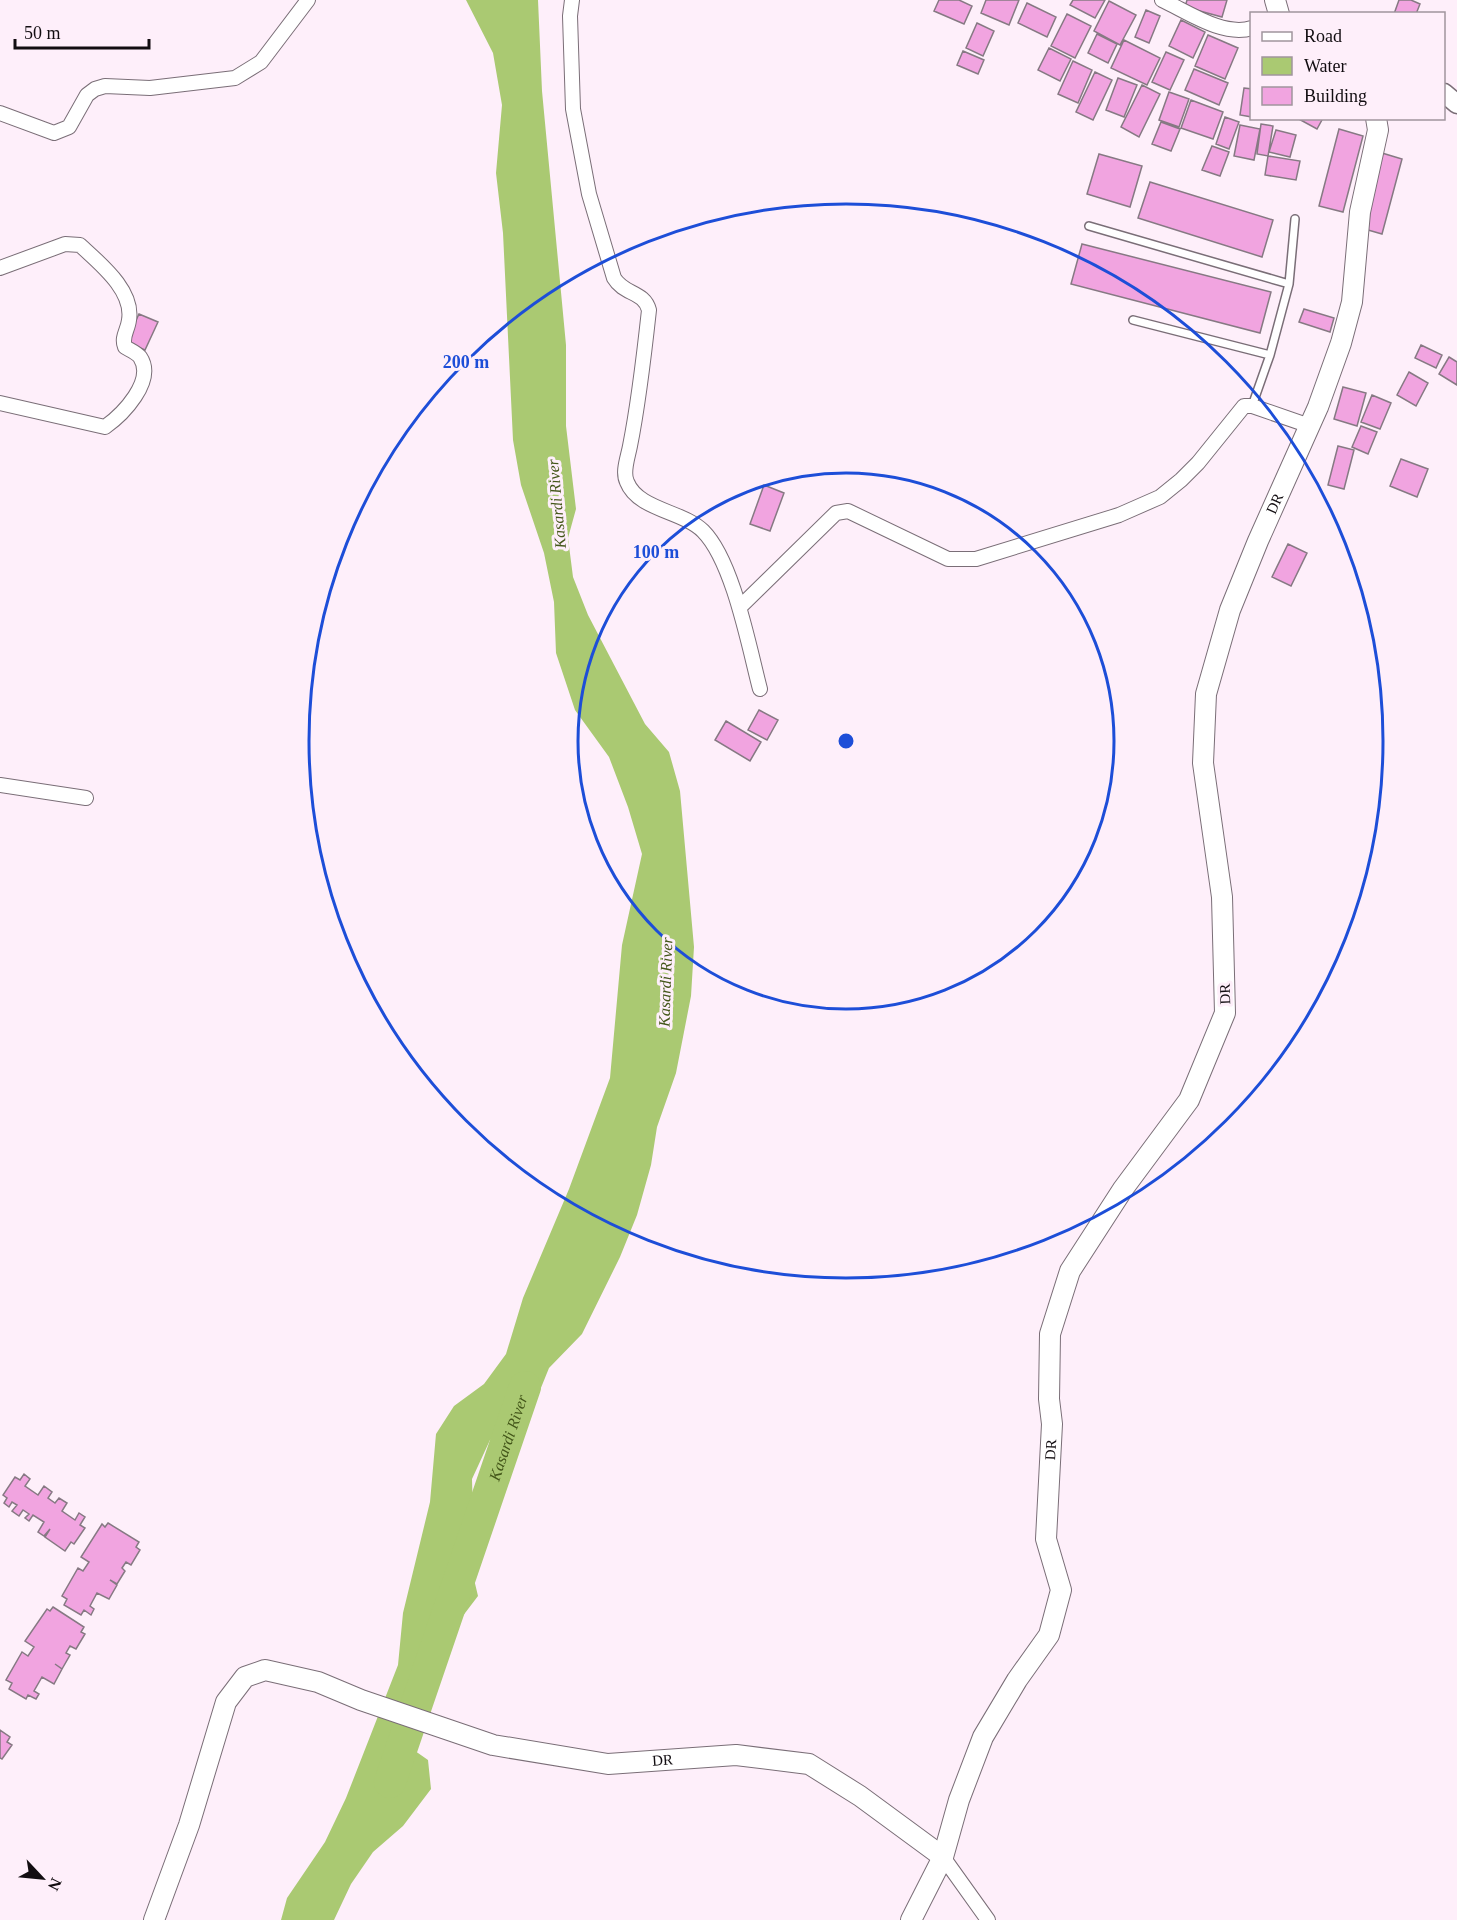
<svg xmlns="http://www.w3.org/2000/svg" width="1457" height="1920" viewBox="0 0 1457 1920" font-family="Georgia,serif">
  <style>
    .water { fill: #aac972 }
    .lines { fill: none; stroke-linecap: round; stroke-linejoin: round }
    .river { stroke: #aac972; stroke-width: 32 }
    .building { fill: #f1a4e0; stroke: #867983; stroke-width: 1.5 }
    .service-casing { stroke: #7a6e77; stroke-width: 10 }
    .minor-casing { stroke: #7a6e77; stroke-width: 16 }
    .tertiary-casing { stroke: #7a6e77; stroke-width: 21 }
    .secondary-casing { stroke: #7a6e77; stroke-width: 22 }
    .service { stroke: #fff; stroke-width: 7 }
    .minor { stroke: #fff; stroke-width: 14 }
    .tertiary { stroke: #fff; stroke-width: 18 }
    .secondary { stroke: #fff; stroke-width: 20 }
    .ring { fill: none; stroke: #1d4ed8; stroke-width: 3 }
    .labels { text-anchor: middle; stroke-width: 6; stroke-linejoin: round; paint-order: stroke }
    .street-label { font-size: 15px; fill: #120d11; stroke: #feeffa }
    .water-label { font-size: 16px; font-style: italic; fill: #44571a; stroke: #feeffa }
    .centre { fill: #1d4ed8; stroke: #feeffa; stroke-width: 3 }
    .ring-label { font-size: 18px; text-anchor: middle; font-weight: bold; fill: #1d4ed8; stroke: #feeffa; stroke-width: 6; stroke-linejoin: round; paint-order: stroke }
  </style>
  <rect width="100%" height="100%" fill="#feeffa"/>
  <path class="water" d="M466,0H538L542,91L566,345V426L576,509L568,538L573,577L588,615L645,724L669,752L680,791L694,947L691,996L676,1073L657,1127L651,1165L637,1215L620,1257L582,1334L549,1368L532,1410L509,1429L490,1440L472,1479L473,1516L468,1554L478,1596L459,1621L427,1652L419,1675L418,1698L398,1739L428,1760L431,1789L403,1826L373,1852L351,1884L334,1920H281L287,1898L325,1842L346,1798L398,1665L403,1613L430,1502L436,1434L454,1406L484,1384L506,1354L523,1298L569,1189L610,1078L622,945L642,854L628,807L609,757L575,710L556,653L554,602L544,553L521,485L513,440L503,233L496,173L502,105L493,53Z"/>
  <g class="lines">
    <path class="river" id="s1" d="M390,1782L525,1387"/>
  </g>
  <path class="building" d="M939,0H959L972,6L964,24L934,11Z
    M986,0H1019L1009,25L981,13Z
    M1073,0H1105L1095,18L1070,5Z
    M1187,0H1227L1222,17L1185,7Z
    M1399,0H1411L1420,4L1416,14H1394Z
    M1109,1L1136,15L1120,45L1094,31Z
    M1027,3L1056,17L1047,37L1018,23Z
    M1146,10L1160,16L1149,43L1135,37Z
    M1067,14L1091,26L1075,58L1051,46Z
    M1181,20L1205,32L1193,58L1169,46Z
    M977,23L994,31L983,56L966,48Z
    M1097,34L1117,44L1108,63L1088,53Z
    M1208,35L1238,48L1225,79L1195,66Z
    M1124,40L1160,58L1147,85L1111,68Z
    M1049,48L1071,59L1060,81L1038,70Z
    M963,51L984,60L978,74L957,65Z
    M1166,52L1184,60L1170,90L1152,82Z
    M1073,61L1092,70L1078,103L1058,94Z
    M1194,69L1228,83L1219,105L1185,90Z
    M1095,72L1112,80L1093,120L1076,112Z
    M1118,78L1137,85L1124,117L1106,110Z
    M1142,85L1160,94L1139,137L1121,127Z
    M1244,88L1252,89V117L1240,115Z
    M1169,92L1189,99L1179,127L1159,120Z
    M1191,100L1223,112L1213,139L1181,128Z
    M1225,117L1239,122L1229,149L1216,144Z
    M1297,118H1323L1317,129Z
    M1161,122L1180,129L1171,151L1152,144Z
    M1261,124L1273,126L1268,156L1257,154Z
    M1240,125L1260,129L1254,160L1234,156Z
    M1339,129L1363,136L1343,212L1319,206Z
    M1276,130L1296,135L1290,157L1269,152Z
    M1212,146L1229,152L1220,176L1202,170Z
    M1382,153L1402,159L1382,234L1361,228Z
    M1099,154L1142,166L1130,207L1087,194Z
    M1268,156L1300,161L1296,180L1265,175Z
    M1150,182L1273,220L1262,257L1138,218Z
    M1082,244L1271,292L1260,333L1071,284Z
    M1304,309L1334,318L1330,332L1299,322Z
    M139,314L158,322L145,350L126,342Z
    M1421,345L1442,355L1436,368L1415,358Z
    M1449,357L1457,362V385L1439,374Z
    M1409,372L1428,383L1416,406L1397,395Z
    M1343,387L1366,393L1357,426L1334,419Z
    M1372,395L1391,403L1380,429L1361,422Z
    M1361,426L1377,432L1368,454L1352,447Z
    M1338,446L1354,450L1344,489L1328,485Z
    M1401,459L1428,469L1417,497L1390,486Z
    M764,485L784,493L770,531L750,524Z
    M1288,544L1307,553L1291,586L1272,577Z
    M759,710L778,720L767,740L748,730Z
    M726,721L761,742L750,761L715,740Z
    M24,1474L30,1479L25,1486L38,1495L44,1486L52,1492L48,1498L55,1503L59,1498L67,1503L62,1511L75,1520L79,1513L85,1517L80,1525L85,1528L74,1544L71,1542L65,1551L45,1537L50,1529L44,1536L38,1532L44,1522L33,1515L29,1521L25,1518L29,1514L23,1510L19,1516L12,1511L17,1505L12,1502L9,1507L4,1503L7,1498L3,1495L15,1477L20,1480Z
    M108,1523L139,1542L136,1547L140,1550L131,1565L126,1562L122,1568L125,1571L117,1584L110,1580L117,1585L109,1599L97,1593L90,1606L94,1609L91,1615L84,1610L81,1615L64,1605L67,1599L62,1596L78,1568L83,1571L89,1562L81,1557L102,1524L105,1527Z
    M53,1607L84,1627L81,1632L85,1634L76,1649L70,1646L66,1653L70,1655L62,1669L55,1664L62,1669L54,1684L42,1677L34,1691L39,1694L36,1699L28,1695L26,1699L9,1689L12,1683L6,1680L22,1652L28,1656L34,1647L25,1641L47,1609L50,1611Z
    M0,1730L10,1737L7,1742L12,1745L2,1759L0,1758Z"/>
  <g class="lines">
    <g class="service-casing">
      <path id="service" d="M1089,226L1289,284
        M1133,320L1270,355
        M1252,406L1270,355L1289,284L1295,219"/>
    </g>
    <g class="minor-casing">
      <path id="minor" d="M572,0L570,16L573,109L589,194L614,278C624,295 644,291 649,310C644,356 639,401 630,446C628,457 622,472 627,482C638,510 683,511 703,531C733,561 749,647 760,689
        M1162,0C1188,12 1223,37 1252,28
        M0,113L54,133L69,127L87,95L95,89L105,86L150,88L235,78L261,62L308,0
        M0,268L65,244L80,245C99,263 134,290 129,320C128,330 121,337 125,347C130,350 137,353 140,357C156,381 122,415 105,427L0,403
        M740,607L836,513L848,511L948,559H976L1119,515L1160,497L1181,480L1198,463L1244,406H1252L1310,426
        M0,785L86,798
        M943,1857L988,1920"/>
    </g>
    <g class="tertiary-casing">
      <path id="tertiary" d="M1444,93L1457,104"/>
    </g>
    <g class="secondary-casing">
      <g id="secondary">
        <path d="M1275,0L1279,14"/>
        <path id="s2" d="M154,1920L189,1825L226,1702L245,1677L265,1670L318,1682L361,1700L493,1745L608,1764L736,1755L809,1764L860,1796L943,1857"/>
        <path id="s3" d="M911,1920L943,1857L959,1800L983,1737L1017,1680L1049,1635L1061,1590L1046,1539L1052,1424L1049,1399L1050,1334L1070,1271L1123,1189L1189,1100L1225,1013L1222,897L1203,763L1206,694L1230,610L1258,541L1318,407L1341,343L1352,302L1360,212L1378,130L1376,118"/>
      </g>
    </g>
    <use href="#service" class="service"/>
    <use href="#minor" class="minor"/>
    <use href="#tertiary" class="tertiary"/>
    <use href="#secondary" class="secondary"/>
  </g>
  <g class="ring">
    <circle cx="846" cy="741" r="268"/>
    <circle cx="846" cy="741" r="537"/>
  </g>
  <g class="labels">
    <g class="street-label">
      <text dy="5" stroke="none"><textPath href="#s3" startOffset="1516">DR</textPath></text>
      <text transform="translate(1225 994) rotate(-92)" y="5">DR</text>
      <text dy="5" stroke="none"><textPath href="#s3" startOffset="508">DR</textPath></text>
      <text dy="5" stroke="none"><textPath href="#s2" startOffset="694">DR</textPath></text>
    </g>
    <g class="water-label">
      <text transform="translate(556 504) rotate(-95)" y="6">Kasardi River</text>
      <text transform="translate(665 982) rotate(-88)" y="6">Kasardi River</text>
      <text dy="6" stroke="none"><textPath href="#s1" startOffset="364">Kasardi River</textPath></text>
    </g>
  </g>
  <circle cx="846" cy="741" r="9" class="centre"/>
  <g class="ring-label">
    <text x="466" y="368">200 m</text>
    <text x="656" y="558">100 m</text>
  </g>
  <rect x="1250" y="12" width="195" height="108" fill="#feeffa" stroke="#a0959d" stroke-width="1.5"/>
  <rect x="1262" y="32" width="30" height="9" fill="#ffffff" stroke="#a0959d" stroke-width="1.5"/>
  <text x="1304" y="42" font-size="18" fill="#120d11">Road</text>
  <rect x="1262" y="57" width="30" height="18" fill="#aac972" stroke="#a0959d" stroke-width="1.5"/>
  <text x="1304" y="72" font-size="18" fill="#120d11">Water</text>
  <rect x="1262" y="87" width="30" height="18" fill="#f1a4e0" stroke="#a0959d" stroke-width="1.5"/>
  <text x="1304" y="102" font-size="18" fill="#120d11">Building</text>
  <g transform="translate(42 1878) rotate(116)" stroke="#feeffa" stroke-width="4.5" paint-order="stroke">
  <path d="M0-4.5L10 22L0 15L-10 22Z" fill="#120d11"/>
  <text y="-9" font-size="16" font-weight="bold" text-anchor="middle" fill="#120d11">N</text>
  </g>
  <path d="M15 39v9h134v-9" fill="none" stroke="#120d11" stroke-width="3"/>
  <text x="24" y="39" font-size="18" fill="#120d11" stroke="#feeffa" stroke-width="4.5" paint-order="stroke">50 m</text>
</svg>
